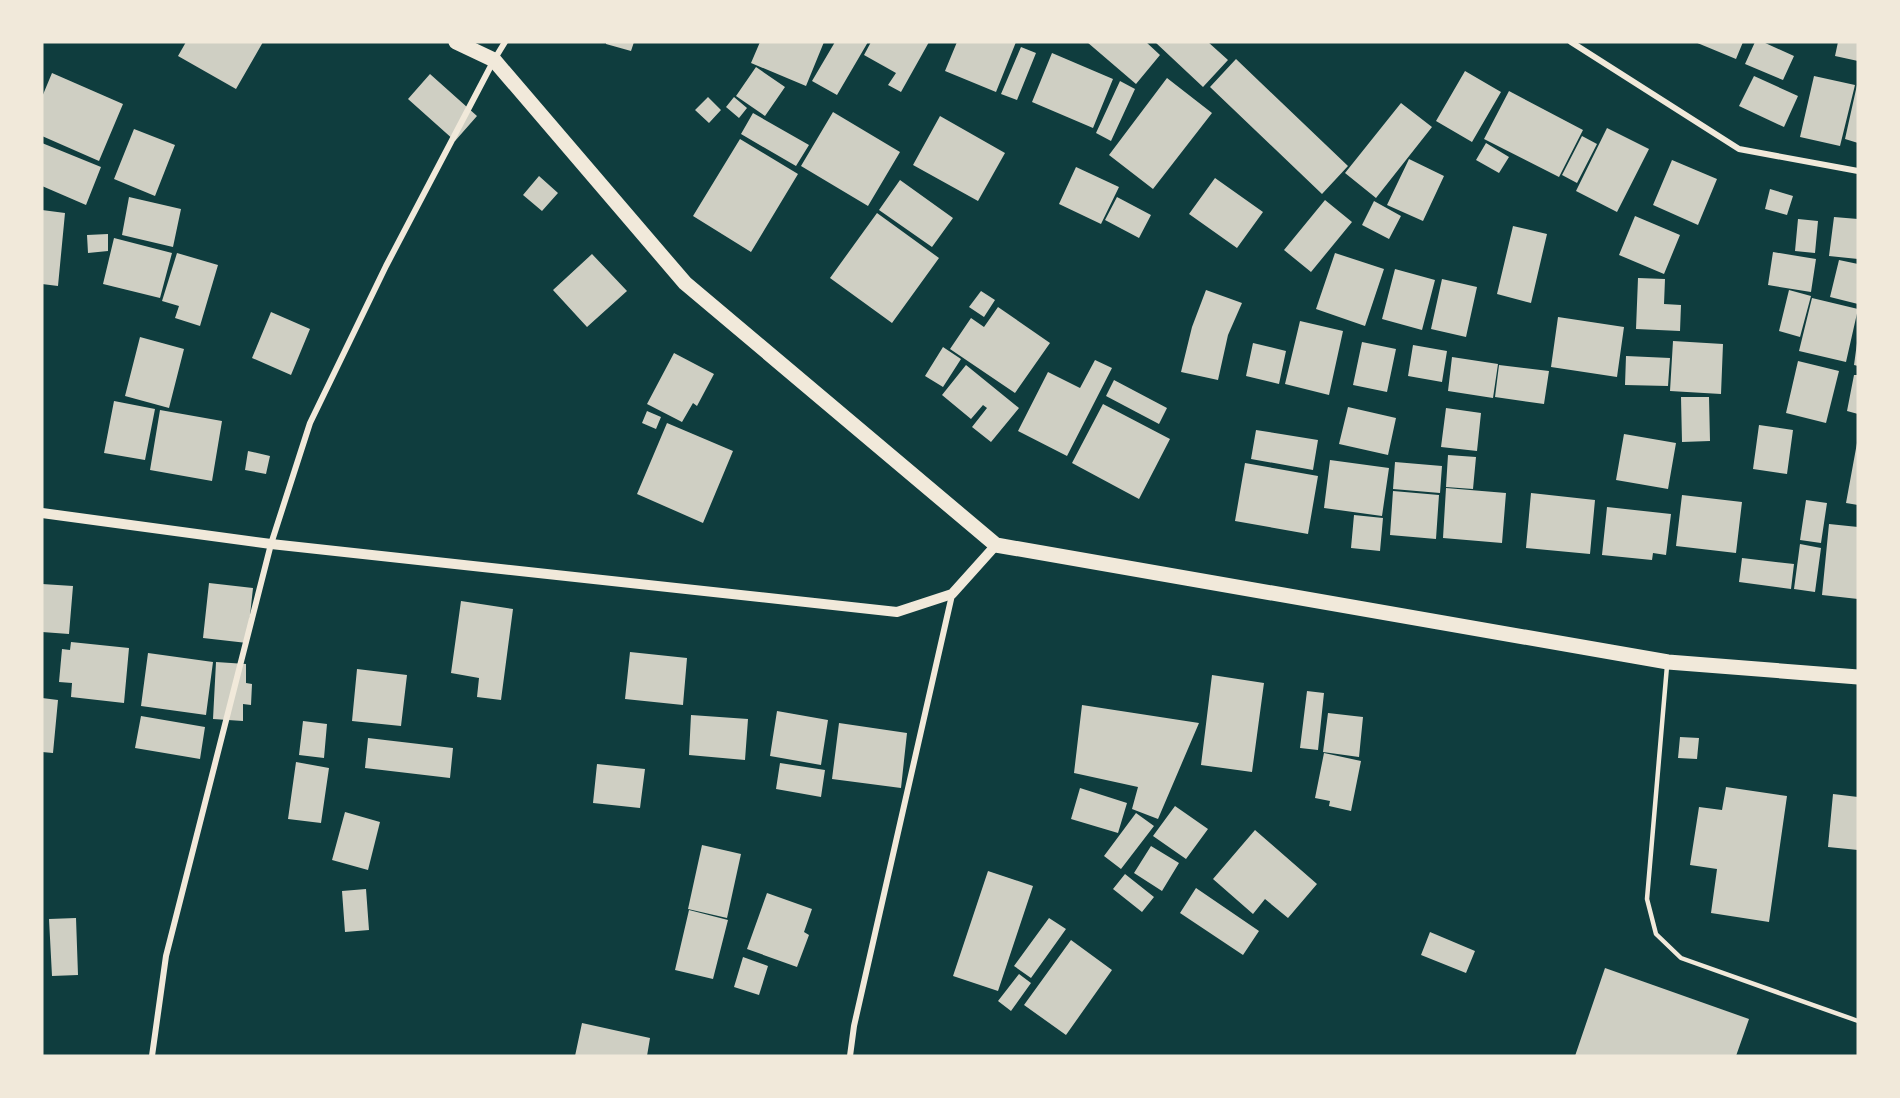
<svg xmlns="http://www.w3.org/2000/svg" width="1900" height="1098" viewBox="0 0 1900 1098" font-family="Helvetica,sans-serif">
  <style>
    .building { fill: #cfcfc3 }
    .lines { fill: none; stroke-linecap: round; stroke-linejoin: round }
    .service { stroke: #f1e9da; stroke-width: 4.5 }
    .minor { stroke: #f1e9da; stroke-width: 6 }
    .tertiary { stroke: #f1e9da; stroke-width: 10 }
    .primary { stroke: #f1e9da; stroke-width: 15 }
  </style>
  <rect width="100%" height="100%" fill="#0f3d3e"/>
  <path class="building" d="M186,42H263L236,89L178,56Z
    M606,42H634L631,51L606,44Z
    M760,42H824L806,86L751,63Z
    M835,42H868L837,95L812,81Z
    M871,42H929L901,92L888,85L896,73L864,55Z
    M957,42H1016L996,92L945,71Z
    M1087,42H1146L1160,55L1136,84Z
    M1155,42H1208L1228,60L1203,87Z
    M1695,42H1743L1736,59Z
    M1755,42H1763L1794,56L1783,80L1745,64Z
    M1838,42H1858V61L1835,56Z
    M1021,47L1036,53L1017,100L1001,94Z
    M1052,53L1113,79L1093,128L1032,102Z
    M1236,59L1348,166L1322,194L1210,87Z
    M756,67L785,87L765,116L736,96Z
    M1465,71L1501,92L1472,142L1436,121Z
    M52,73L123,104L99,161L42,136V97Z
    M430,74L477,116L455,141L408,99Z
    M1754,76L1798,96L1784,127L1739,106Z
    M1814,76L1855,85L1840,146L1800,137Z
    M1167,78L1212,113L1153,189L1109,155Z
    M1120,81L1135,89L1111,141L1096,133Z
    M1857,85H1858V143L1845,139Z
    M1509,91L1583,130L1559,177L1484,139Z
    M708,97L721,110L709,123L695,110Z
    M734,97L747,108L739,118L726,107Z
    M1401,103L1432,127L1376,198L1345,173Z
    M833,112L900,152L868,206L801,166Z
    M753,113L809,145L796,166L741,134Z
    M940,116L1005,153L978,201L913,165Z
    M1607,128L1649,149L1617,212L1576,191Z
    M134,129L175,145L155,196L114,179Z
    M1582,136L1597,144L1577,183L1562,175Z
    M740,139L798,174L751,252L693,216Z
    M42,143L101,167L86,205L42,186Z
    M1486,143L1509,157L1499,173L1476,160Z
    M1409,159L1444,176L1423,221L1387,205Z
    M1672,160L1717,179L1698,225L1653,205Z
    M1076,167L1119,187L1101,224L1059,204Z
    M539,176L558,193L542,211L523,195Z
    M1215,178L1263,212L1237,248L1189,214Z
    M900,180L953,218L932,247L879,210Z
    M1770,189L1793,196L1787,215L1765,209Z
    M129,197L181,209L173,247L122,235Z
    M1117,197L1151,215L1139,238L1105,220Z
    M1325,200L1352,222L1311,272L1284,250Z
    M1374,201L1401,216L1389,239L1362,225Z
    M42,210L65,213L58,286L42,284Z
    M877,213L939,258L892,323L830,278Z
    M1635,216L1680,235L1664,274L1619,255Z
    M1834,217L1858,219V259L1829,256Z
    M1798,219L1818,221L1815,253L1795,251Z
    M1513,226L1547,234L1531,303L1497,294Z
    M108,234V251L88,253L87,235Z
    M114,238L172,253L160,298L103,284Z
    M1773,252L1816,259L1811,292L1768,285Z
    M177,253L218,265L200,326L175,318L179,306L162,301Z
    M1335,253L1384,269L1365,326L1316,309Z
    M592,254L627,291L587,327L553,290Z
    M1839,260L1858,264V304L1830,297Z
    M1395,269L1435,280L1422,330L1382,319Z
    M1638,278L1665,279L1664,304L1681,305L1680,331L1636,329Z
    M1442,279L1477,287L1466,337L1431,329Z
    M1206,290L1242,303L1228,335L1218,380L1181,372L1192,327Z
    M1789,290L1811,296L1800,337L1779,331Z
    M981,291L995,300L984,317L969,307Z
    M1812,298L1858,309L1846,362L1799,351Z
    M998,307L1050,343L1015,393L950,349L971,318L984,327Z
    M271,312L310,329L291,375L252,358Z
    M1558,317L1624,327L1617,377L1551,367Z
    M1300,321L1343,331L1329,395L1285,384Z
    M140,337L184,349L169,408L125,396Z
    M1673,341L1723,344L1721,394L1670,391Z
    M1362,342L1396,349L1387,392L1353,385Z
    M1253,343L1286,351L1279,384L1246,376Z
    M1857,343H1858V366L1854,365Z
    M1413,345L1447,351L1442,382L1408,376Z
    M943,347L961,359L943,387L925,376Z
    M674,353L714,374L697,406L693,403L682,422L647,404Z
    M1626,356L1670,358L1668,386L1625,385Z
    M1452,357L1498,364L1493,398L1448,391Z
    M1095,360L1112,368L1067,456L1018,431L1048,372L1080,388Z
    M1798,361L1839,371L1826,423L1786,413Z
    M966,365L1019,408L991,442L972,427L987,408L983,405L971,419L942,395Z
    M1499,365L1549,371L1544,404L1495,397Z
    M1854,375H1858V414L1847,411Z
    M1114,380L1167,408L1159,424L1106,396Z
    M1681,397H1709L1710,441L1682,442Z
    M114,401L155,409L145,460L104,453Z
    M1103,404L1170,439L1139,499L1072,463Z
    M1348,407L1396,418L1388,455L1339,444Z
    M1446,408L1481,413L1477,451L1441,447Z
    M160,410L222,421L212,481L150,470Z
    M647,411L661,417L656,429L642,423Z
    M667,423L733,451L703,523L637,494Z
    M1759,425L1793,430L1787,474L1753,469Z
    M1256,430L1318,440L1313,470L1251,459Z
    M1624,434L1676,443L1668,489L1616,480Z
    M1857,443L1858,444V505L1846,503Z
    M248,451L270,456L266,474L245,470Z
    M1448,455L1476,457L1473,489L1446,487Z
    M1330,460L1389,468L1382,516L1324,508Z
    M1395,462L1442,466L1440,493L1393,489Z
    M1245,463L1318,476L1308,534L1235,521Z
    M1446,488L1506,493L1502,543L1443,538Z
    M1393,491L1439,495L1436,539L1390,535Z
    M1531,493L1595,500L1590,554L1526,548Z
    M1682,495L1742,502L1736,553L1676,546Z
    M1806,500L1827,503L1821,543L1800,540Z
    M1607,507L1671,514L1666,555L1653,553L1652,560L1602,555Z
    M1354,515L1383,518L1380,551L1351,548Z
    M1829,524L1858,527V599L1822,595Z
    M1800,544L1821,548L1815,592L1794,589Z
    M1742,558L1794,564L1791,589L1739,582Z
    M209,583L253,588L247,643L203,638Z
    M42,584L73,586L69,634L42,632Z
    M461,601L513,609L501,700L477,697L479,678L451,673Z
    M71,642L129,648L124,703L71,697L72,683L59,682L62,649L70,650Z
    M630,652L687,658L683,705L625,699Z
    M148,653L213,662L206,715L141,706Z
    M216,662L246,664V683L252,684L251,705L243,704V721L213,719Z
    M357,669L407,675L401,726L352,721Z
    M1212,675L1264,683L1252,772L1201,765Z
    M1307,691L1324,693L1318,750L1300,748Z
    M42,698L58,700L53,753L42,752Z
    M1082,705L1199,723L1158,819L1132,809L1138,787L1074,773Z
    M777,711L828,720L821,765L770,756Z
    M1328,713L1363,717L1359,757L1323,752Z
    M691,715L748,719L745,760L689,755Z
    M141,716L205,727L200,759L135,748Z
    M303,721L327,724L324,758L299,755Z
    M839,723L907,733L901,788L832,779Z
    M1680,737L1699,738L1697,759L1678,758Z
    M368,738L453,748L450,778L365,768Z
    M1324,753L1361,761L1351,811L1329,806L1330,801L1315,798Z
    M296,762L329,768L321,823L288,819Z
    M780,763L825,770L821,797L776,789Z
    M597,764L645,769L640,808L593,803Z
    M1726,787L1787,796L1769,922L1711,913L1717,869L1690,865L1699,807L1722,810Z
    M1080,788L1127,803L1118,833L1071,819Z
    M1833,794L1858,797V850L1828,847Z
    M1175,806L1208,829L1186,859L1153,836Z
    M345,812L380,822L368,870L332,860Z
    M1136,813L1154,826L1121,869L1104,856Z
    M1255,830L1317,884L1288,918L1265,899L1253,914L1213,879Z
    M702,845L741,854L727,918L688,909Z
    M1151,846L1179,863L1162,891L1134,873Z
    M988,871L1033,886L998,991L953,976Z
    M1125,874L1154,897L1142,912L1113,889Z
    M1196,888L1259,931L1243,955L1180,913Z
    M366,889L369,930L345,932L342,891Z
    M767,893L812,909L804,932L809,935L797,967L747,949Z
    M689,910L728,920L713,979L675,970Z
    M76,918L78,975L52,976L49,919Z
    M1049,918L1066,929L1031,978L1014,966Z
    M1430,932L1475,951L1466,973L1421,955Z
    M1071,940L1112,970L1066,1035L1024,1005Z
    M743,957L768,966L759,995L734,987Z
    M1605,968L1749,1019L1736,1056H1575Z
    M1019,974L1031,983L1011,1011L998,1001Z
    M582,1023L650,1038L647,1056H575Z"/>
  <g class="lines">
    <path class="service" d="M1667,666L1647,899L1656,934L1681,958L1858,1021"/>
    <path class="minor" d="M1571,42L1739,149L1858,171
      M152,1056L166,956L271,544L310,423L386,266L494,60L505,42
      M850,1056L854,1026L952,595"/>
    <path class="tertiary" d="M42,513L271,544L897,612L952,594L996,545"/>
    <path class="primary" d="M456,42L494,60L685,283L996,545L1668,662L1858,677"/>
  </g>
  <rect width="1900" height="1098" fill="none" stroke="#f1e9da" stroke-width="87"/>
</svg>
